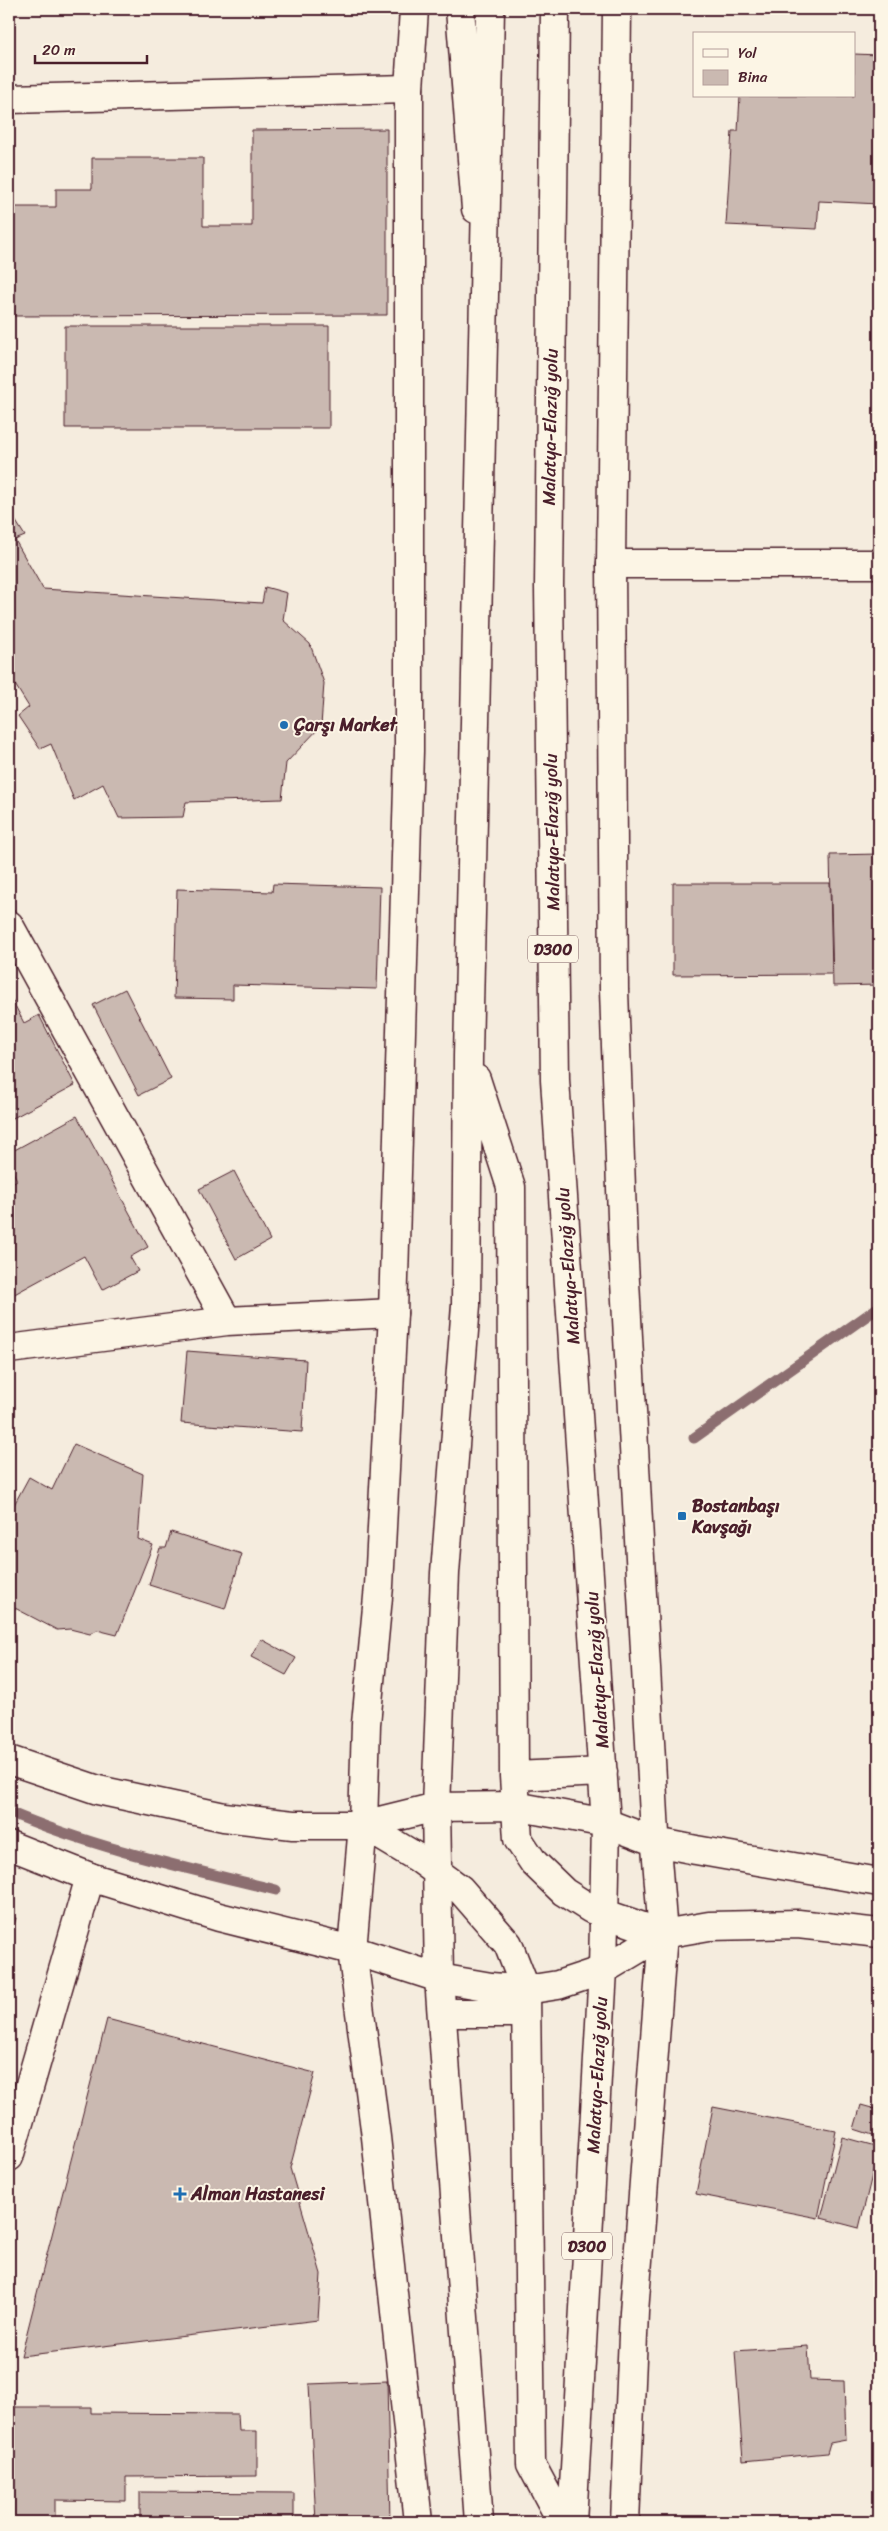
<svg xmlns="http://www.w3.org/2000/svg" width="888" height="2531" viewBox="0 0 888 2531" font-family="Sriracha,sans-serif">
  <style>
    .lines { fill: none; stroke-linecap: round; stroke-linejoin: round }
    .stream { stroke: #8c6e70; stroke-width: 11 }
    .building { fill: #cab9b1; stroke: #4a1f2b }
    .street-casing { stroke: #4a1f2b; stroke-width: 31 }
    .secondary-casing { stroke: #4a1f2b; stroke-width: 31 }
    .highway-casing { stroke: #4a1f2b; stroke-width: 31 }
    .street { stroke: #fcf5e5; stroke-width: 28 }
    .secondary { stroke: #fcf5e5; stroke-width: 28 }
    .highway { stroke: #fcf5e5; stroke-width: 28 }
    .poi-dot { fill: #1f6fb2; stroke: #fcf5e5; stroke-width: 2 }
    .labels { text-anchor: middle; stroke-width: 4; stroke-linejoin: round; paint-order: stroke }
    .shield { fill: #fcf5e5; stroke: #7f5f63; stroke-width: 1 }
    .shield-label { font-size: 16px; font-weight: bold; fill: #4a1f2b }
    .street-label { font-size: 18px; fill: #4a1f2b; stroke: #fcf5e5 }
    .poi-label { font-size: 18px; font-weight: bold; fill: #4a1f2b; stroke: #fcf5e5; text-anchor: start }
  </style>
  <rect width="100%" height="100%" fill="#f5ecde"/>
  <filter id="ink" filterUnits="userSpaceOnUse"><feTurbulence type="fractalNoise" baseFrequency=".02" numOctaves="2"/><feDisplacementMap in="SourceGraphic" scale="10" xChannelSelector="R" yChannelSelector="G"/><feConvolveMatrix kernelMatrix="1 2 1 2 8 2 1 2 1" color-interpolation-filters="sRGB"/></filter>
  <g filter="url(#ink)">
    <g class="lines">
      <path class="stream" d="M694,1438L879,1307
        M9,1812C94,1848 186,1868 276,1890"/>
    </g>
    <path class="building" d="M854,54L879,55V204L819,201L817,229L726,225L732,131H738L740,96H854Z
      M387,129V315L9,316V207H56V189H92V158H203V226H252V130Z
      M65,326H329V428H65Z
      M9,510L25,536L15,540L43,589L262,603L265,587L287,593L283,620L310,644L324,683L321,726L286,763L282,799L186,802L183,817L119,818L103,784L74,800L51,744L40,749L18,716L29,707L9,675Z
      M879,854V985L833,986L830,855Z
      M673,883H830L832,974L673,975Z
      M273,884L380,887L377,989L233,985V999L174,998L177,889L272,892Z
      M125,989L171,1079L139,1095L93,1005Z
      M9,994L24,1023L39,1015L75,1085L11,1119L9,1115Z
      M77,1116L148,1247L130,1257L138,1271L102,1290L84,1256L9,1297V1185L17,1180L9,1164V1153Z
      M234,1171L270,1240L236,1259L199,1189Z
      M187,1351L306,1360L302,1432L181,1423Z
      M74,1444L143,1474L138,1539L153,1545L117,1635L97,1630L90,1634L70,1629L57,1630L13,1607L12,1599L9,1597V1514L29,1477L52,1490Z
      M171,1532L242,1554L225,1609L149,1585L160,1548H166Z
      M261,1639L296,1658L286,1675L251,1657Z
      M9,1916L16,1918L9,1943Z
      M107,2019L315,2073L290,2168L321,2274L318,2320L21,2356Z
      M861,2105L879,2110V2137L854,2129Z
      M713,2107L836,2131L818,2218L696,2194Z
      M842,2137L879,2147L859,2228L821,2218Z
      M808,2346L810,2380L844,2381L846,2440L830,2443L827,2453L743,2461L735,2351Z
      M387,2381L390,2522H316L309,2384Z
      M9,2407H91V2413L238,2414L239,2431H257V2476L126,2477V2501L55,2500V2522H9Z
      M140,2492L294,2493V2522H140Z"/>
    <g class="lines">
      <g class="street-casing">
        <path id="street" d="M9,99L409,89
          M611,564H879
          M9,925L227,1321
          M9,1349L227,1321L393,1313
          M9,2157L90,1877"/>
      </g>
      <g class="secondary-casing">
        <path id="secondary" d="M414,9L409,89V751L393,1313L379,1586L366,1724L363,1825L352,1950L376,2137L418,2522
          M460,9L476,209
          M617,9L611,564L614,990L623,1245L655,1834L663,1934L634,2312L625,2522
          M9,1760L98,1790L224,1817L293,1825H363L436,1807L515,1806L606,1823L656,1842L696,1850L879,1882
          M9,1845L90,1877L219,1917L352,1950L439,1978L491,1987L526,1990L558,1985L603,1970L663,1934L709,1926L798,1924L879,1933"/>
      </g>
      <g class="highway-casing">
        <path id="highway" d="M555,9L549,587L555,1080L606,1823L603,1970L572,2522
          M476,1079L511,1187L514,1776L518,1839L534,1863L564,1892L591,1909L663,1934
          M514,1776L603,1772
          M363,1825L418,1858L460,1889L508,1944L526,1990L531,2464L562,2522
          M442,2013H526
          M479,2522L439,1978L436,1807L445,1573L466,1305L468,1056L490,9"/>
      </g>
      <use href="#street" class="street"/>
      <use href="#secondary" class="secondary"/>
      <use href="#highway" class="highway"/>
    </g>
  </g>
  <g class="poi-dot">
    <circle cx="284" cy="725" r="5"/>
    <rect x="677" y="1511" width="10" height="10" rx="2.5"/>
    <path d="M177.5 2186.5h5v5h5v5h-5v5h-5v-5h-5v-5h5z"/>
  </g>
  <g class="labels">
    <g class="shield">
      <rect x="528" y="935.5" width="50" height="27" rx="4"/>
      <rect x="562" y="2232.5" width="50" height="27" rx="4"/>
    </g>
    <g class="shield-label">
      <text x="553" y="955">D300</text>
      <text x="587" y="2252">D300</text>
    </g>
    <g class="street-label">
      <text transform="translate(550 427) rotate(-89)" y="6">Malatya-Elazığ yolu</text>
      <text transform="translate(552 832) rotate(-91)" y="6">Malatya-Elazığ yolu</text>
      <text transform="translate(568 1266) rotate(-94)" y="6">Malatya-Elazığ yolu</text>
      <text transform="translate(597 1670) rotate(-94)" y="6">Malatya-Elazığ yolu</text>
      <text transform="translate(597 2075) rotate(-87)" y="6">Malatya-Elazığ yolu</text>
    </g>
    <g class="poi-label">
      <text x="294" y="731">Çarşı Market</text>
      <text x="692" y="1512">Bostanbaşı<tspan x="692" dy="21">Kavşağı</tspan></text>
      <text x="191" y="2200">Alman Hastanesi</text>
    </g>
  </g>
  <rect width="888" height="2531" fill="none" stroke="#fcf5e5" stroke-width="30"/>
  <rect x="15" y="15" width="858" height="2501" fill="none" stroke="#4a1f2b" stroke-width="2" filter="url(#ink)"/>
  <rect x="693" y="32" width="162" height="65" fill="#fcf5e5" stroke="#b59f9b"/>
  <rect x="703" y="49" width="25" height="8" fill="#fcf5e5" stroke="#b59f9b"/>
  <text x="738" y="58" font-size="15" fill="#4a1f2b">Yol</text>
  <rect x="703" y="70" width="25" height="15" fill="#cab9b1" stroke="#b59f9b"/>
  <text x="738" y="82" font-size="15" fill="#4a1f2b">Bina</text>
  <path d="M35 55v8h112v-8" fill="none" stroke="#4a1f2b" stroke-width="2.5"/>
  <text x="42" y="55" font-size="15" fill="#4a1f2b" stroke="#fcf5e5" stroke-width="4" paint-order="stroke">20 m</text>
</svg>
